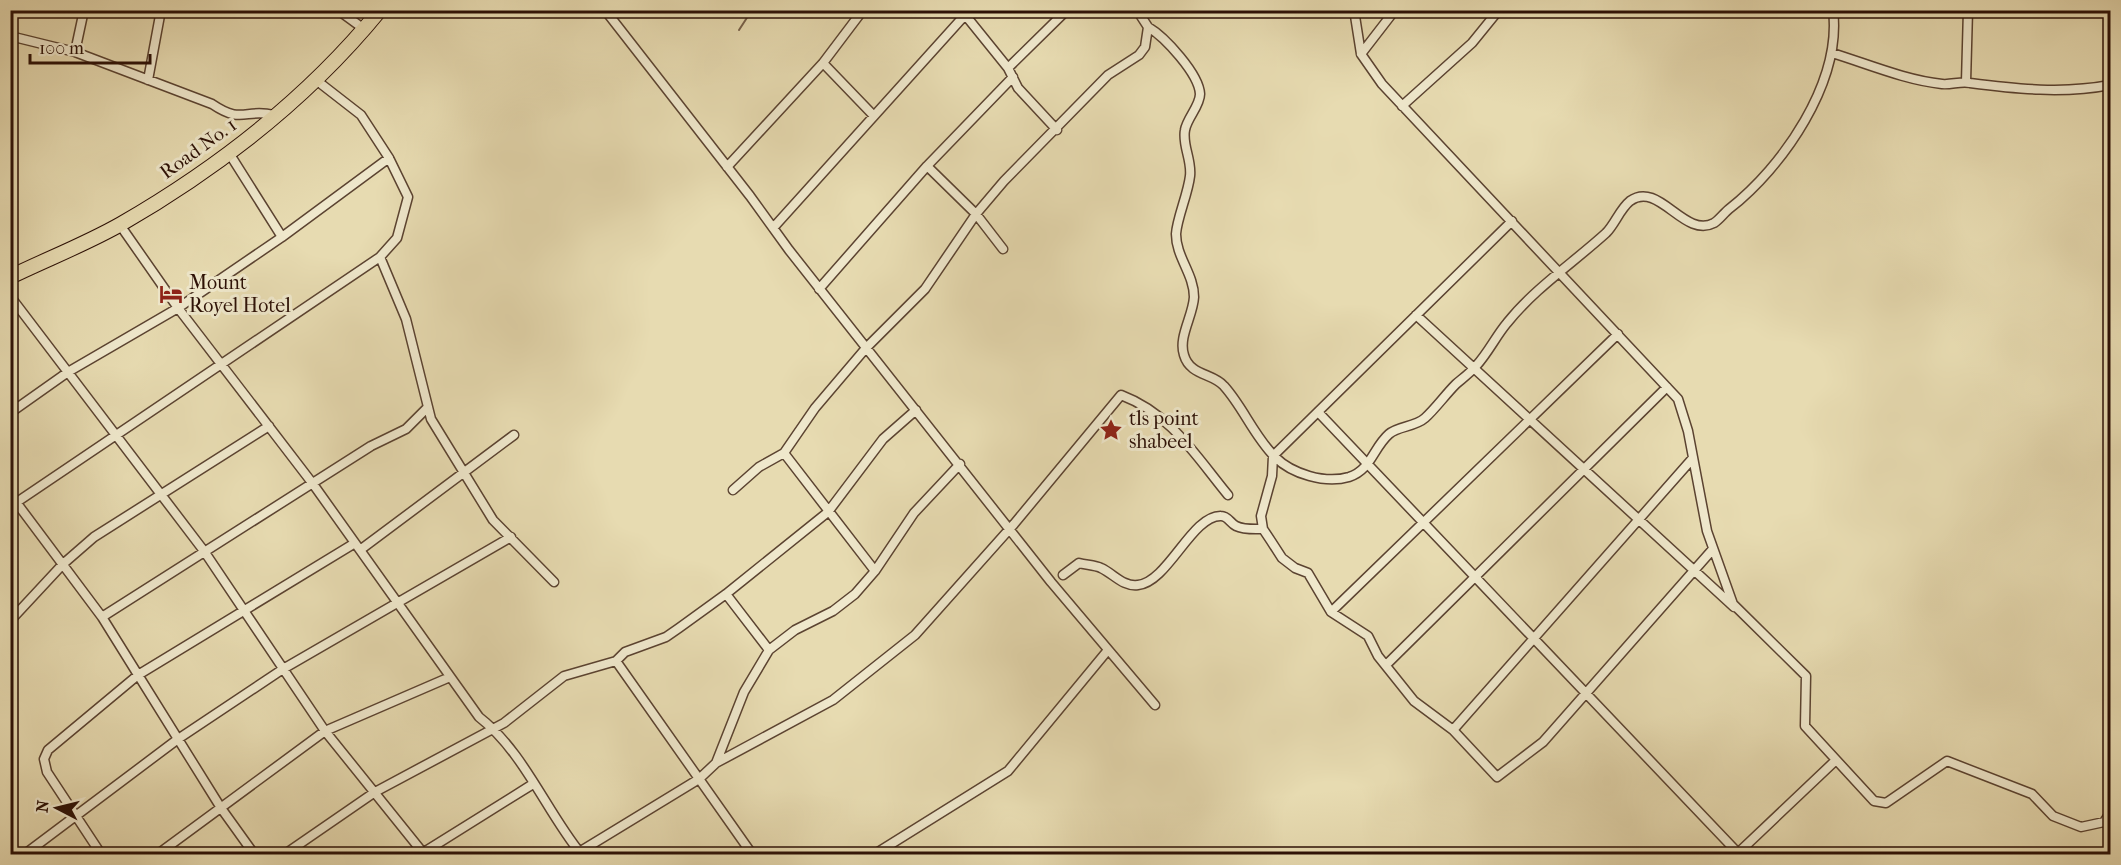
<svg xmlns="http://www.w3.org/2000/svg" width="2121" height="865" viewBox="0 0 2121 865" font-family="'IM FELL French Canon',serif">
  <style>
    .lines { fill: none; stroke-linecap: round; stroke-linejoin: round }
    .stream { stroke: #76604a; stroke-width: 2 }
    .minor-casing { stroke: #5b4331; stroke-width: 11 }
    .trunk-casing { stroke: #2c1006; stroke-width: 16 }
    .minor { stroke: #efe8cc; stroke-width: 8 }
    .trunk { stroke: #e7dbb1; stroke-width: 14 }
    .labels { text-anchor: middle; stroke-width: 6; stroke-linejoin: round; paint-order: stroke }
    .street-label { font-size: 20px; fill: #2c1006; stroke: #efe8cc }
    .poi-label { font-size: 20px; fill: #2c1006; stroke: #efe8cc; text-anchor: start }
  </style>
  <rect width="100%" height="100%" fill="#e7dbb1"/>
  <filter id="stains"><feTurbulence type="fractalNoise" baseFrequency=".00333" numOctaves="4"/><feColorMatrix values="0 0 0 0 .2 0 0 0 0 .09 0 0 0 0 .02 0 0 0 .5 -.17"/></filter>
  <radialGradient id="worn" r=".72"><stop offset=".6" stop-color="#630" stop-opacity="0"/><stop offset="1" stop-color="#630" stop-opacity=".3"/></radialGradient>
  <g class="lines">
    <path class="stream" d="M739,30L752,10"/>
    <g class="minor-casing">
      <path id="minor" d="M338,10L364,29
        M605,10L750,196L789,250L1051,582L1155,705
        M1350,10L1355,16L1361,54L1382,84L1678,399L1688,431L1707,531L1733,604L1806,676L1805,726L1874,801L1886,803L1947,761L2032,794L2053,816L2081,827L2104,822L2110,813
        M962,11L1008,68L1018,88L1057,130
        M10,19L11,10
        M1148,27C1165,37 1199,74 1200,94C1200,106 1187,118 1185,130C1182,145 1192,160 1190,176C1188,194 1177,218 1176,234C1176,257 1194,274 1194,297C1193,316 1178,337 1184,355C1190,376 1213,373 1224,386C1243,407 1254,436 1275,457C1292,474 1325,484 1349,477C1371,470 1373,448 1389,434C1398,426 1415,427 1425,418C1436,408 1445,395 1456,384C1463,378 1470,373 1476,366C1488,353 1496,336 1507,323C1535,288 1573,263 1606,233C1615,224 1620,209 1630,201C1659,180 1684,239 1714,223C1719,220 1724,213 1729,209C1783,167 1842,82 1833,10
        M10,36L75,52L212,104C243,125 244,108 274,115
        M75,52L84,10
        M1832,53C1868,64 1905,80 1942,84C1951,85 1961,81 1970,83C2017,89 2063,94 2110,85
        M1361,54L1395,10
        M823,63L874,116
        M1008,68L1067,10
        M148,80L161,10
        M1966,82L1968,10
        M1402,106L1472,43L1498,11
        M229,153L282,237
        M727,167L823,63L863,10
        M1512,221L1273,456L1272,476L1261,516L1263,529L1271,541L1282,558L1295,568L1308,573L1331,612L1368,636L1378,656L1414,701L1453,730L1497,777L1543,742L1713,549
        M120,225L178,308L313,484L479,717C524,752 546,811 581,854
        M773,228L965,15
        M1003,249L976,214L927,166L1013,77
        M380,257L406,319L431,419L493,520L554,582
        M819,289L927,166
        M10,296L204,551L325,731L424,854
        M1416,315L1734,607
        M1318,412L1738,853L1836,760
        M10,413L68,372L178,308L282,237L389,158
        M784,453L875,571
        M733,490L759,467L784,453L815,408L866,348L925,289L976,214L1004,181L1108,75L1139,55L1145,47L1148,27L1137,10
        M10,494L102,617L221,808L254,854
        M17,502L380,257L397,238L408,197L389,158L361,115L316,80
        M360,550L514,435
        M1063,575L1079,563C1086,565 1095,565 1101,568C1114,574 1123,587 1138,585C1168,582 1192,515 1221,516C1228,516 1230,523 1236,526C1244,530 1255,529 1263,529
        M726,594L769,650
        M1331,612L1618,334
        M102,617L371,446L406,429L426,409
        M10,621L63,564L94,537L269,426
        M616,661L752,854
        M1386,665L1667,387
        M1453,730L1693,458
        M716,763L833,700L915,635L1014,524L1121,395C1171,414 1195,455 1228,495
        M25,854L178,739L283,669L511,537
        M101,854L47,772L44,759L48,750L138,675L355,543
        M158,854L325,731L450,677
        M285,854L375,792L504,723L564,676L616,661L625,652L666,637L679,628L726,594L828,512L883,439L916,410
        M421,854L533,784
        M576,854L699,779L716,763L744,692L769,650L795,630L833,611L855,594L875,571L914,513L960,464
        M875,854L1008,771L1108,650"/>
    </g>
    <g class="trunk-casing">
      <path id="trunk" d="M10,277C47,259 86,244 121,224C218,168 309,97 380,10"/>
    </g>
    <use href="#minor" class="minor"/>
    <use href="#trunk" class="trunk"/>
  </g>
  <defs>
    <g id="hotel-bare" transform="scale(1.8)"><path d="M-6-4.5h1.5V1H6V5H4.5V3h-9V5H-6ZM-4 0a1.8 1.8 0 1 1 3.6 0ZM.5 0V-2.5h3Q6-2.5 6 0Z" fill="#8f2418" stroke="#efe8cc" stroke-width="2.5" paint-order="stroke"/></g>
    <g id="sight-bare" transform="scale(1.8)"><path d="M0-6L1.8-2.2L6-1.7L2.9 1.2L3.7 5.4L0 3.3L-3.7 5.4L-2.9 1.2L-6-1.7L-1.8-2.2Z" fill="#8f2418" stroke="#efe8cc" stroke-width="2.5" paint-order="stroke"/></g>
  </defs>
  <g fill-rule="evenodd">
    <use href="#hotel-bare" x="171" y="294"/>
    <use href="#sight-bare" x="1111" y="430"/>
  </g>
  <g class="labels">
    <g class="street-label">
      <text transform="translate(198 148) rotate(-36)" y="7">Road No. 1</text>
    </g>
    <g class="poi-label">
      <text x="189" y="289">Mount<tspan x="189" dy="23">Royel Hotel</tspan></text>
      <text x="1129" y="425">tls point<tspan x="1129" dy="23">shabeel</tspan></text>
    </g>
  </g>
  <rect width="2121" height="865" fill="none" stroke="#e7dbb1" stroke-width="36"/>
  <rect x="12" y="12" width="2097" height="841" fill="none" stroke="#2c1006" stroke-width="3"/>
  <rect x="18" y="18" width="2085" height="829" fill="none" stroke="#2c1006" stroke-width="1.5"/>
  <g transform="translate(57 808) rotate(277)" stroke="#efe8cc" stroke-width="4.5" paint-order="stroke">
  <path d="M0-4.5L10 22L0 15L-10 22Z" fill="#2c1006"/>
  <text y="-9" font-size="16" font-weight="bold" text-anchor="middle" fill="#2c1006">N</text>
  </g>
  <path d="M30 54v9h120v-9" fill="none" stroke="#2c1006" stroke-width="3"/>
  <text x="39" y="54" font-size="18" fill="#2c1006" stroke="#efe8cc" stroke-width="4.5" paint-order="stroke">100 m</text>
  <rect width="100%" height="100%" filter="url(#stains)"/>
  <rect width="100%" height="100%" fill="url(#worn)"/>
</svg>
